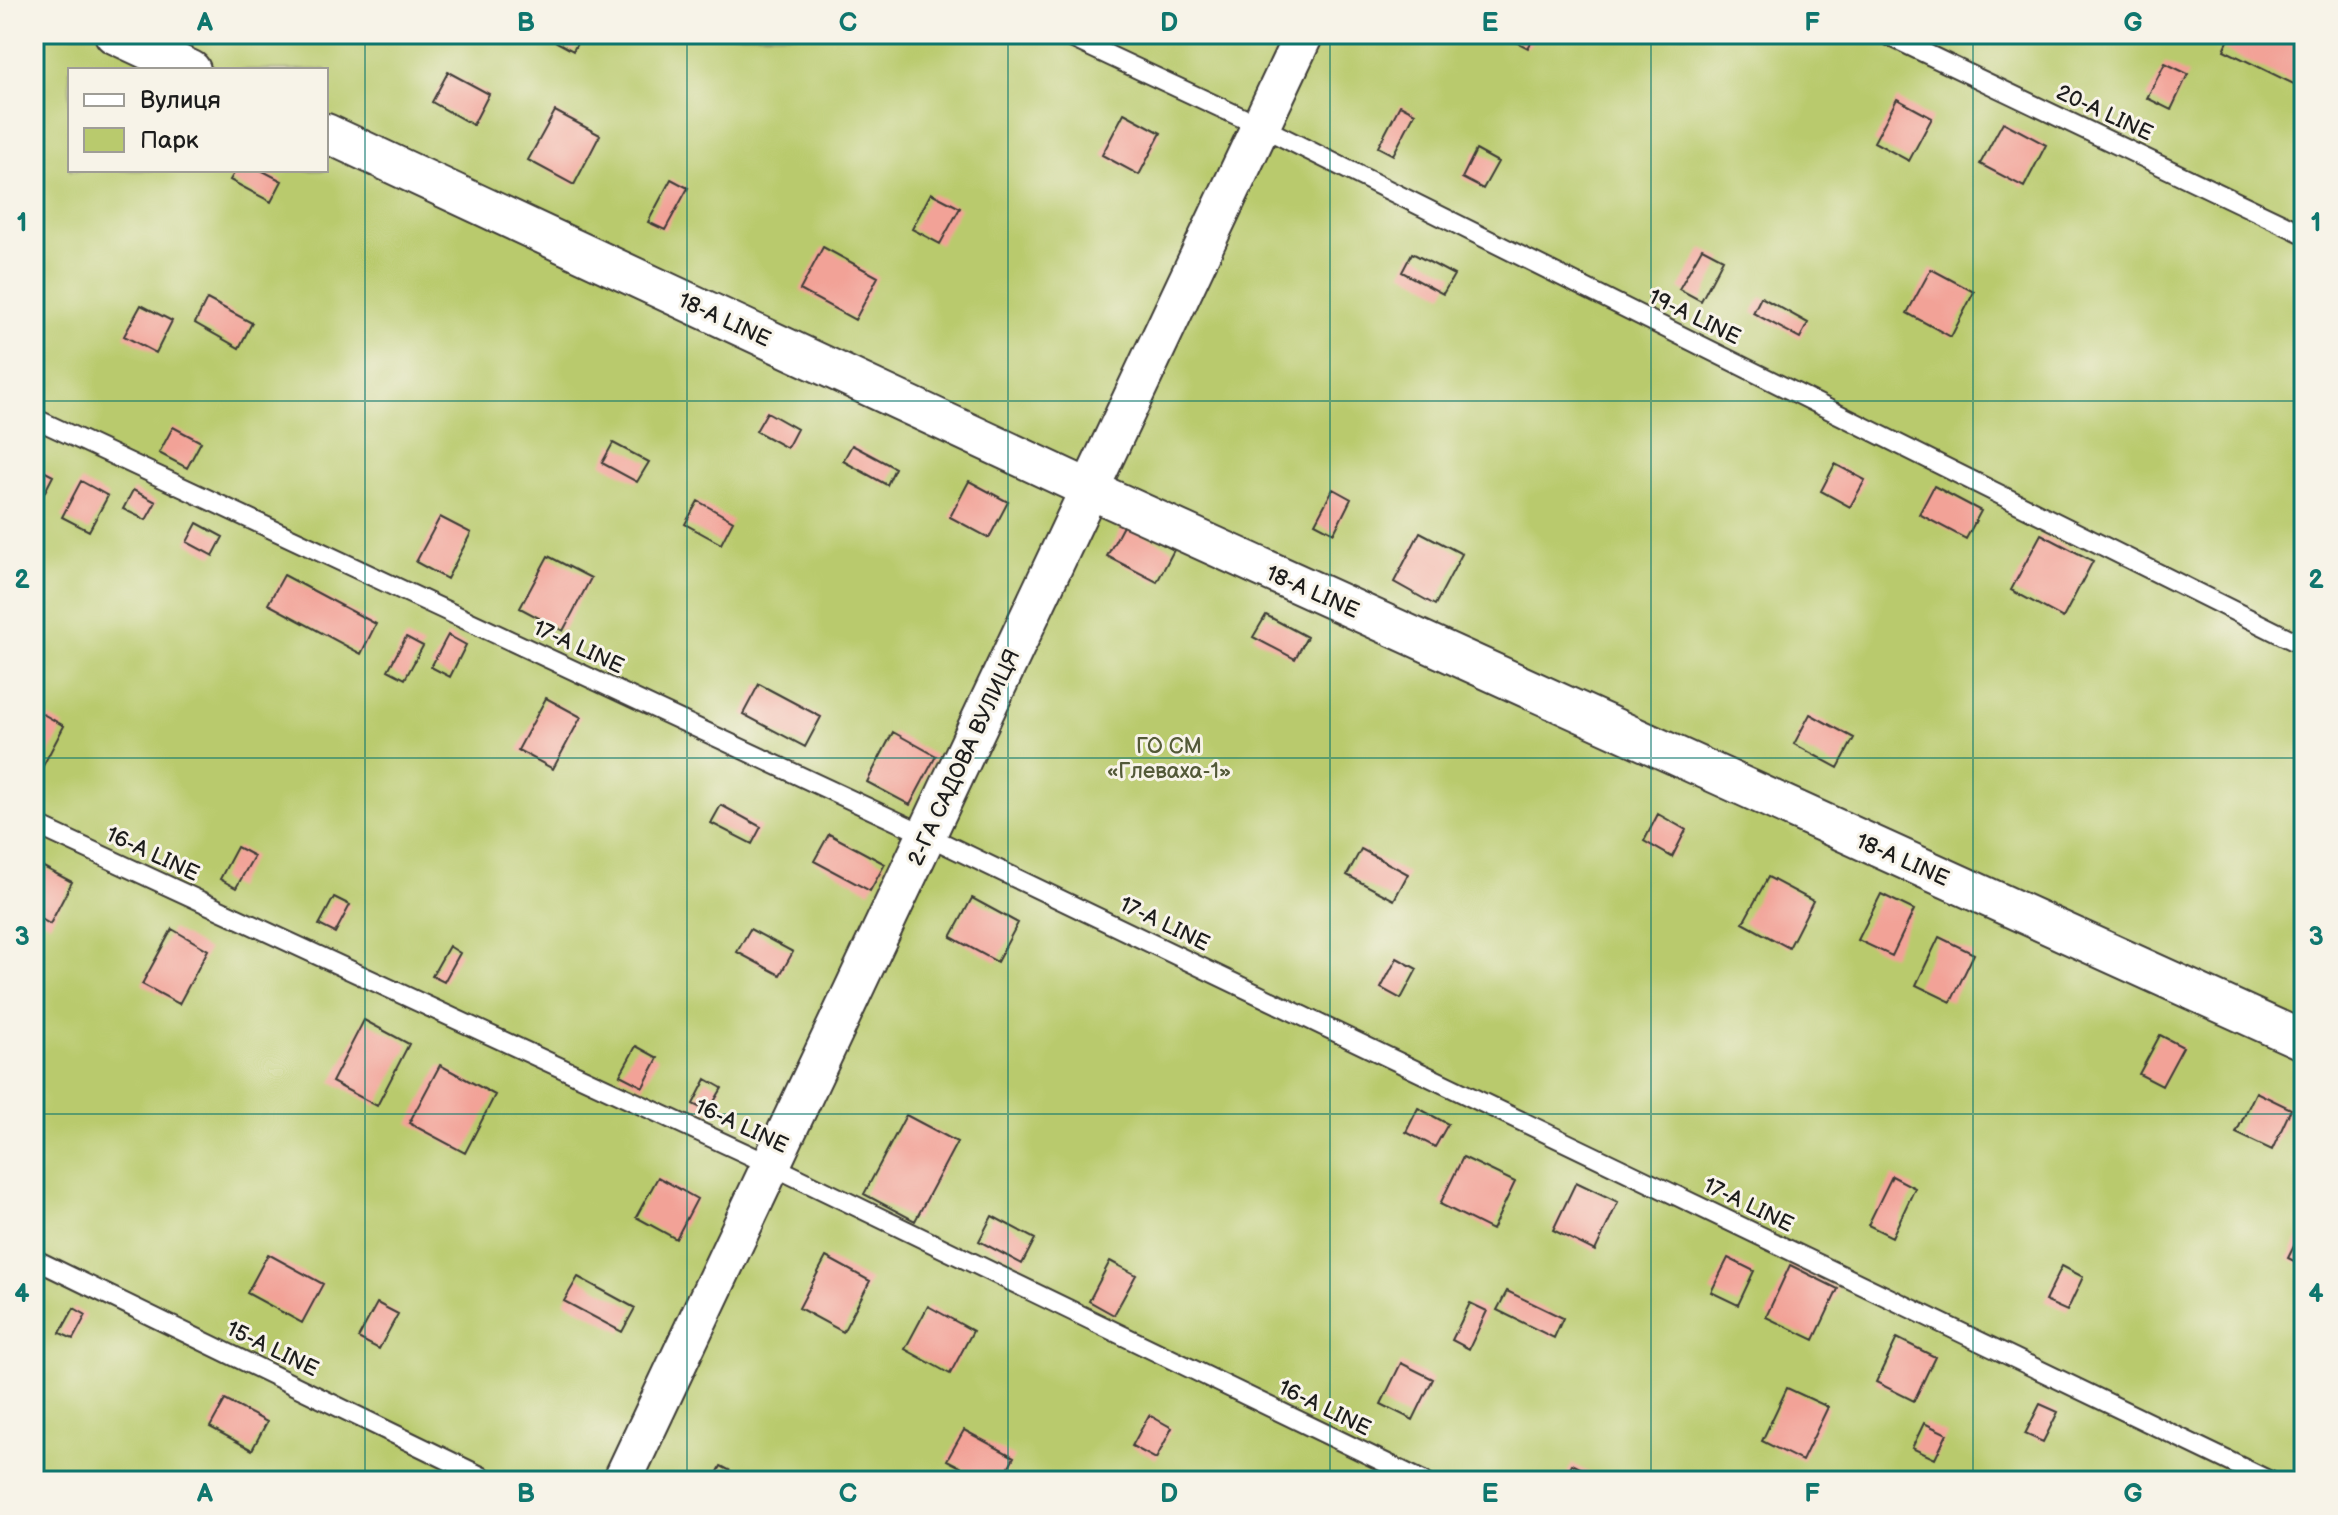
<svg xmlns="http://www.w3.org/2000/svg" width="2338" height="1515" viewBox="0 0 2338 1515" font-family="'Balsamiq Sans',sans-serif">
  <style>
    .green { fill: #b9ca6d; stroke: #6a7344; stroke-width: 2; fill-rule: evenodd }
    .building { fill: #f2a297 }
    .lines { fill: none; stroke-linecap: round; stroke-linejoin: round }
    .lane-casing { stroke: #3c3a36; stroke-width: 22 }
    .street-casing { stroke: #3c3a36; stroke-width: 42 }
    .lane { stroke: #fff; stroke-width: 18 }
    .street { stroke: #fff; stroke-width: 38 }
    .grid { fill: none; stroke: #0f766e; stroke-width: 2; stroke-opacity: 0.55 }
    .labels { text-anchor: middle; stroke-width: 6; stroke-linejoin: round; paint-order: stroke }
    .street-label { font-size: 22px; fill: #1c1c1c; stroke: #f7f3e8 }
    .park-label { font-size: 22px; fill: #535938; stroke: #f7f3e8 }
    .neatline { fill: none; stroke: #0f766e; stroke-width: 3 }
    .grid-label { font-size: 26px; text-anchor: middle; font-weight: bold; fill: #0f766e }
  </style>
  <rect width="100%" height="100%" fill="#f7f3e8"/>
  <filter id="ink" filterUnits="userSpaceOnUse"><feTurbulence type="fractalNoise" baseFrequency=".0125" numOctaves="2"/><feDisplacementMap in="SourceGraphic" scale="16" xChannelSelector="R" yChannelSelector="G"/><feConvolveMatrix kernelMatrix="1 2 1 2 8 2 1 2 1" color-interpolation-filters="sRGB"/></filter>
  <filter id="wash" filterUnits="userSpaceOnUse"><feTurbulence type="fractalNoise" baseFrequency=".006" numOctaves="4" result="noise"/><feDisplacementMap in="SourceGraphic" scale="32" xChannelSelector="R" yChannelSelector="G"/><feGaussianBlur stdDeviation="1.8" result="paint"/><feColorMatrix in="noise" values="0 0 0 0 0 0 0 0 0 0 0 0 0 0 0 0 0 1.4 0 .05"/><feComposite in="paint" operator="in"/></filter>
  <g filter="url(#wash)">
    <rect width="100%" height="100%" fill="#efe3c7"/>
    <path class="green" d="M34,34H2304V1481H34ZM70,70H326V170H70Z"/>
    <g id="blocks">
      <path class="building" d="M542,34H578L581,36L573,51Z
        M1501,34H1536L1528,48Z
        M2231,34H2304V89L2224,50Z
        M2165,63L2188,74L2171,110L2147,98Z
        M448,72L489,94L473,125L432,102Z
        M1897,99L1932,118L1909,161L1874,142Z
        M1400,105L1415,113L1393,155L1378,147Z
        M555,111L600,135L574,185L528,160Z
        M1124,113L1161,133L1139,175L1102,155Z
        M2003,122L2046,145L2024,187L1980,164Z
        M1476,150L1498,162L1483,189L1462,178Z
        M236,170H261L282,181L271,202L230,180Z
        M671,179L688,188L665,230L648,222Z
        M931,193L960,208L940,244L912,229Z
        M823,247L878,277L855,320L800,290Z
        M1702,248L1723,259L1701,301L1679,289Z
        M1412,253L1454,275L1443,294L1402,272Z
        M1931,269L1974,292L1951,337L1907,313Z
        M1761,297L1808,323L1800,338L1753,313Z
        M207,299L252,323L239,348L195,323Z
        M141,305L172,321L156,353L124,336Z
        M767,412L797,429L787,448L756,431Z
        M173,427L201,442L187,468L159,453Z
        M613,443L649,462L637,482L602,463Z
        M852,445L895,468L887,485L843,461Z
        M1835,464L1865,480L1850,507L1821,491Z
        M34,466L53,476L34,513Z
        M81,481L108,496L89,531L62,517Z
        M969,481L1008,502L989,538L950,517Z
        M1934,486L1981,511L1966,539L1919,514Z
        M1333,489L1351,499L1334,533L1315,523Z
        M133,490L156,502L146,520L123,509Z
        M698,501L733,521L721,544L685,524Z
        M440,517L471,533L447,579L416,562Z
        M197,523L223,537L213,556L187,542Z
        M1124,524L1174,550L1157,582L1107,556Z
        M1420,532L1462,554L1435,605L1394,582Z
        M2041,534L2093,561L2063,618L2011,590Z
        M548,556L591,578L563,631L520,608Z
        M284,575L376,624L361,654L268,604Z
        M1266,615L1307,637L1295,659L1253,637Z
        M448,635L466,645L450,677L431,667Z
        M406,637L423,646L405,679L388,670Z
        M759,684L821,717L805,747L743,714Z
        M546,698L581,717L553,769L518,750Z
        M34,709L64,726L34,783Z
        M1810,714L1854,738L1838,768L1794,744Z
        M893,732L936,756L910,805L867,782Z
        M721,805L761,827L752,844L711,823Z
        M1658,814L1686,830L1672,857L1644,841Z
        M829,834L885,864L870,891L814,861Z
        M237,847L254,856L236,888L220,879Z
        M1361,849L1408,874L1394,900L1347,875Z
        M34,862L72,882L50,924L34,915Z
        M1768,877L1813,901L1789,948L1743,923Z
        M1881,894L1914,910L1892,956L1858,940Z
        M334,897L350,905L335,933L319,925Z
        M972,898L1018,923L997,962L951,937Z
        M172,929L208,950L179,1004L142,984Z
        M750,929L793,952L780,975L737,952Z
        M1939,937L1974,954L1951,1002L1916,985Z
        M449,946L460,953L444,982L432,976Z
        M1397,958L1417,969L1401,999L1381,988Z
        M364,1020L409,1044L377,1106L332,1082Z
        M2160,1035L2183,1047L2162,1086L2139,1074Z
        M636,1046L658,1058L643,1087L620,1075Z
        M440,1065L495,1095L465,1153L409,1123Z
        M706,1079L722,1088L708,1112L693,1104Z
        M2256,1092L2291,1109L2272,1150L2236,1133Z
        M1418,1108L1448,1124L1435,1147L1406,1132Z
        M906,1115L957,1142L915,1221L864,1194Z
        M1463,1157L1515,1182L1492,1230L1440,1204Z
        M1892,1176L1915,1188L1892,1237L1868,1225Z
        M658,1177L697,1199L676,1239L636,1217Z
        M1576,1182L1618,1202L1595,1251L1553,1230Z
        M992,1216L1035,1239L1022,1264L979,1241Z
        M2304,1226V1266L2288,1258Z
        M268,1254L323,1284L302,1323L247,1293Z
        M826,1257L870,1281L843,1332L799,1308Z
        M1728,1258L1754,1271L1738,1305L1711,1292Z
        M1110,1261L1136,1275L1114,1315L1089,1301Z
        M1790,1265L1838,1289L1814,1340L1766,1317Z
        M2062,1266L2083,1277L2067,1311L2045,1301Z
        M578,1277L635,1308L622,1332L564,1301Z
        M1507,1291L1563,1318L1554,1338L1497,1310Z
        M377,1303L398,1314L379,1349L358,1338Z
        M1470,1303L1487,1311L1469,1349L1452,1340Z
        M928,1306L973,1331L950,1374L905,1349Z
        M74,1308L86,1315L73,1339L60,1333Z
        M1897,1338L1935,1357L1914,1401L1876,1382Z
        M1401,1363L1433,1379L1413,1420L1381,1404Z
        M1787,1388L1828,1407L1802,1461L1762,1441Z
        M225,1400L267,1422L252,1450L210,1427Z
        M2040,1404L2058,1412L2043,1442L2025,1434Z
        M1149,1415L1172,1428L1156,1459L1132,1446Z
        M1924,1423L1947,1434L1935,1459L1912,1448Z
        M964,1430L1014,1457L1001,1481H987L947,1460Z
        M1572,1464L1600,1478L1598,1481H1563Z
        M721,1466L750,1481H713Z"/>
    </g>
  </g>
  <g filter="url(#ink)">
    <use href="#blocks" fill-opacity="0" stroke="#3c3a36" stroke-width="2"/>
    <g class="lines">
      <g class="lane-casing">
        <path id="lane" d="M1063,34L1260,126L2304,646
          M1885,34L2304,234
          M34,418L926,835L2270,1481
          M34,824L771,1165L1423,1481
          M34,1259L491,1481"/>
      </g>
      <g class="street-casing">
        <path id="street" d="M114,34L191,70
          M326,133L1089,489L2304,1041
          M622,1481L1304,34"/>
      </g>
      <use href="#lane" class="lane"/>
      <use href="#street" class="street"/>
    </g>
  </g>
  <path class="grid" d="M365,34V1481M687,34V1481M1008,34V1481M1330,34V1481M1651,34V1481M1973,34V1481M34,401H2304M34,758H2304M34,1114H2304"/>
  <g class="labels">
    <g class="street-label">
      <text transform="translate(2105 112) rotate(25)" y="8">20-A LINE</text>
      <text transform="translate(1695 316) rotate(26)" y="8">19-A LINE</text>
      <text transform="translate(725 319) rotate(25)" y="8">18-A LINE</text>
      <text transform="translate(1313 591) rotate(24)" y="8">18-A LINE</text>
      <text transform="translate(579 646) rotate(25)" y="8">17-A LINE</text>
      <text transform="translate(963 757) rotate(-65)" y="8">2-ГА САДОВА ВУЛИЦЯ</text>
      <text transform="translate(153 853) rotate(25)" y="8">16-A LINE</text>
      <text transform="translate(1903 859) rotate(24)" y="8">18-A LINE</text>
      <text transform="translate(1165 923) rotate(26)" y="8">17-A LINE</text>
      <text transform="translate(742 1125) rotate(25)" y="8">16-A LINE</text>
      <text transform="translate(1749 1204) rotate(26)" y="8">17-A LINE</text>
      <text transform="translate(273 1348) rotate(26)" y="8">15-A LINE</text>
      <text transform="translate(1325 1407) rotate(26)" y="8">16-A LINE</text>
    </g>
    <g class="park-label">
      <text x="1169" y="753">ГО СМ<tspan x="1169" dy="25">«Глеваха-1»</tspan></text>
    </g>
  </g>
  <rect width="2338" height="1515" fill="none" stroke="#f7f3e8" stroke-width="88"/>
  <rect x="68" y="68" width="260" height="104" fill="#f7f3e8" stroke="#9f9d96" stroke-width="2"/>
  <rect x="84" y="94" width="40" height="12" fill="#ffffff" stroke="#9f9d96" stroke-width="2"/>
  <text x="140" y="108" font-size="24" fill="#1c1c1c">Вулиця</text>
  <rect x="84" y="128" width="40" height="24" fill="#b9ca6d" stroke="#9f9d96" stroke-width="2"/>
  <text x="140" y="148" font-size="24" fill="#1c1c1c">Парк</text>
  <rect x="44" y="44" width="2250" height="1427" class="neatline"/>
  <g class="grid-label">
    <text x="205" y="31">A</text>
    <text x="526" y="31">B</text>
    <text x="848" y="31">C</text>
    <text x="1169" y="31">D</text>
    <text x="1490" y="31">E</text>
    <text x="1812" y="31">F</text>
    <text x="2133" y="31">G</text>
    <text x="22" y="231">1</text>
    <text x="2316" y="231">1</text>
    <text x="22" y="588">2</text>
    <text x="2316" y="588">2</text>
    <text x="22" y="945">3</text>
    <text x="2316" y="945">3</text>
    <text x="22" y="1302">4</text>
    <text x="2316" y="1302">4</text>
    <text x="205" y="1502">A</text>
    <text x="526" y="1502">B</text>
    <text x="848" y="1502">C</text>
    <text x="1169" y="1502">D</text>
    <text x="1490" y="1502">E</text>
    <text x="1812" y="1502">F</text>
    <text x="2133" y="1502">G</text>
  </g>
</svg>
